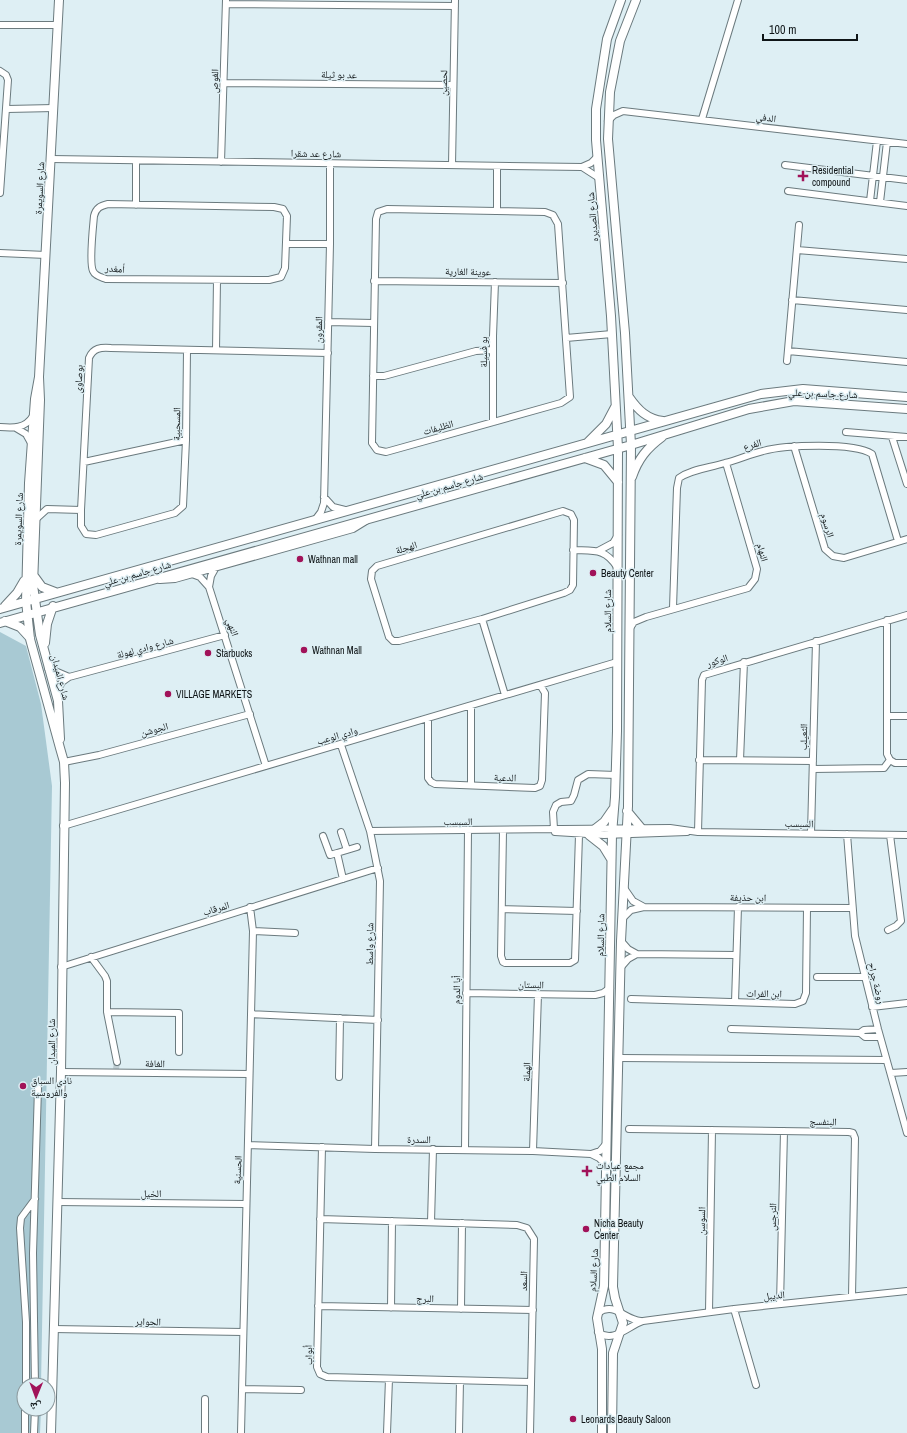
<svg xmlns="http://www.w3.org/2000/svg" width="907" height="1433" viewBox="0 0 907 1433" font-family="'Archivo Narrow','Noto Naskh Arabic',sans-serif">
  <style>
    .green { fill: #a8c9d3 }
    .lines { fill: none; stroke-linecap: round; stroke-linejoin: round }
    .street-tunnel { stroke: #bfced3; stroke-width: 6; stroke-dasharray: 6 3; stroke-linecap: butt }
    .street-casing { stroke: #6b7a7e; stroke-width: 8 }
    .secondary-casing { stroke: #6b7a7e; stroke-width: 10 }
    .street { stroke: #fff; stroke-width: 6 }
    .secondary { stroke: #fff; stroke-width: 8 }
    .poi-dot { fill: #a11259; stroke: #deeff4; stroke-width: 1.5 }
    .labels { text-anchor: middle; stroke-width: 3; stroke-linejoin: round; paint-order: stroke }
    .street-label { font-size: 10px; fill: #0f1517; stroke: #deeff4 }
    .poi-label { font-size: 10px; fill: #0f1517; stroke: #deeff4; text-anchor: start }
  </style>
  <rect width="100%" height="100%" fill="#deeff4"/>
  <path class="green" d="M0,632L26,646L41,704L52,786L41,1385H24V1409H41L40,1433H0Z"/>
  <g class="lines">
    <path class="street-tunnel" d="M116,1069L117,1062"/>
    <g class="street-casing">
      <path id="street" d="M226,4L455,6
        M0,25H58
        M0,71L6,75L8,80L0,193
        M225,83L453,85
        M7,109L54,108
        M702,119L738,0
        M608,121L614,115L623,111L907,144
        M51,159L582,167L599,178
        M221,162L226,0
        M452,165L455,0
        M785,165L907,180
        M582,167L591,163L597,157
        M788,191L907,206
        M870,201L877,141
        M880,202L887,142
        M108,204L274,207L283,209L287,216L285,268L281,277L269,280L106,279C101,277 95,276 93,271C89,263 93,227 94,216C96,208 100,206 108,204Z
        M136,205V161
        M387,209L545,212L553,215L558,224L570,397L561,403L386,452L377,450L372,443L376,219L378,212Z
        M497,211V166
        M286,244H330
        M797,250L907,259
        M0,253L46,255
        M374,281L563,283
        M792,300L907,310
        M328,322L373,323
        M566,338L612,334
        M187,350L186,440L183,506L175,513L96,535L86,534L81,526V510L89,358C93,348 101,347 111,348L328,353
        M216,350L217,280
        M788,351L907,362
        M787,361L799,225
        M373,376H384L476,351L493,350
        M493,422V336L495,282
        M0,427C13,428 25,429 33,416
        M16,428L26,434L31,443
        M846,432L907,437
        M892,437L907,484
        M794,446L825,549L833,556L844,558L907,539
        M84,462L186,440
        M324,497L333,507L345,510
        M563,511L571,514L574,520L573,585L570,590L564,593L482,619L399,641H393L389,637L371,579L372,571L377,566Z
        M36,519L47,509L81,510
        M315,520L321,512L324,503L330,244V164
        M573,550C594,551 605,548 617,567
        M598,551L613,543L618,535
        M192,574L200,577L209,587L266,766
        M160,580L175,579L353,529L366,521
        M209,587L211,576L216,567
        M673,608L677,488L679,478C692,469 709,468 725,463C738,460 750,454 763,451C785,445 854,442 872,454L898,541
        M482,619L505,695
        M887,620V754L890,760L895,763H907
        M630,628L634,622L646,617L748,588L755,579L757,569L726,463
        M48,668L69,677
        M56,693L62,682L69,677L225,635
        M471,706V785
        M887,716H907
        M428,718V778L431,782L435,784L535,788L540,786L542,780L545,693L540,685
        M341,745L370,831L380,881L375,1149
        M699,760L813,761
        M740,760L744,662
        M64,762L99,755L250,714
        M813,769L884,768L890,760
        M63,826L617,662
        M554,829L553,812L556,805L561,802L571,801L574,795L578,780L588,774L616,775
        M370,831L670,828L698,832L907,835
        M503,831L501,956L503,962L505,963H570L575,960L579,835
        M341,832L347,850
        M555,832L604,835L687,832
        M698,832L702,680L704,675L907,615
        M811,833L816,641
        M847,834L855,936L878,1029L907,1133
        M323,836L330,855L337,853L343,879
        M337,853L357,847
        M624,888L633,901L644,907
        M502,909L577,911
        M623,918L631,910L644,907L852,908
        M888,930L896,926L901,921L890,835
        M253,931L295,933
        M621,941L628,949L637,954
        M91,957L105,976L107,981V1012L117,1062
        M61,967L378,868
        M621,967L628,959L637,954L735,955
        M817,977H865
        M466,993L595,995L603,993L610,988
        M631,999L795,1004L803,1001L806,993L807,908
        M735,1002L738,907
        M872,1007L907,1003
        M107,1012L179,1013V1052
        M251,1014L378,1020
        M731,1029L860,1033L864,1030L878,1029
        M860,1033L865,1037H880
        M619,1058L886,1060
        M61,1072L249,1074
        M891,1073L907,1072
        M339,1077L340,1018
        M629,1129L849,1132L853,1133L855,1138L852,1296
        M248,1145L375,1149L533,1151L591,1154L599,1158L606,1165
        M322,1147L317,1367L320,1374L327,1377L531,1382
        M465,1150L468,830
        M533,1151L538,994
        M591,1154L600,1151L606,1144
        M57,1202L245,1204
        M320,1219L517,1225L527,1228L534,1239L530,1433
        M431,1222L433,1149
        M780,1304L784,1131
        M318,1306L533,1310
        M391,1308L392,1221
        M461,1309L462,1223
        M734,1309L756,1385
        M709,1312L712,1130
        M598,1313C615,1301 624,1320 641,1321
        M53,1329L243,1332
        M598,1332C613,1344 628,1326 643,1321L734,1309L907,1291
        M26,1385V1322L20,1228L21,1218L35,1199
        M35,1385L33,1253L38,1088
        M242,1389L301,1390
        M25,1433V1409
        M34,1433L35,1409
        M205,1433V1399
        M241,1433L253,931L250,907
        M387,1433L389,1379
        M459,1433L460,1381"/>
    </g>
    <g class="secondary-casing">
      <path id="secondary" d="M59,0L39,377L40,400L33,585L40,635L58,701L60,739
        M39,377L35,399L29,483L26,601L30,639L60,748L64,762L65,783L61,1072L51,1433
        M629,397C638,410 647,419 663,421
        M588,442L606,424L615,407
        M585,458L604,465L618,482
        M632,477C638,459 647,448 662,437
        M34,576L42,587L55,592
        M5,606L17,593L24,581
        M0,609L761,394L803,389L907,397
        M5,621L20,627L30,638
        M0,623L631,445L749,409L794,401L907,409
        M45,643L47,624L53,606
        M627,811L642,829
        M595,829L604,822L613,809
        M589,835L603,846L611,859
        M602,1433V1349L597,1318L604,1286L612,834L615,797L617,731L618,448L611,316L596,140V109L607,39L621,0
        M612,1433L613,1353L623,1323L615,1298L613,1287L621,941L628,806L631,445L625,333L608,139L610,92L620,41L636,0"/>
    </g>
    <use href="#street" class="street"/>
    <use href="#secondary" class="secondary"/>
  </g>
  <g class="poi-dot">
    <path d="M801 170h4v4h4v4h-4v4h-4v-4h-4v-4h4z"/>
    <circle cx="300" cy="559" r="4"/>
    <circle cx="593" cy="573" r="4"/>
    <circle cx="304" cy="650" r="4"/>
    <circle cx="208" cy="653" r="4"/>
    <circle cx="168" cy="694" r="4"/>
    <circle cx="23" cy="1086" r="4"/>
    <path d="M585 1165h4v4h4v4h-4v4h-4v-4h-4v-4h4z"/>
    <circle cx="586" cy="1229" r="4"/>
    <circle cx="573" cy="1419" r="4"/>
  </g>
  <g class="labels">
    <g class="street-label">
      <text transform="translate(339 74) rotate(1)" y="4">عد بو ثيلة</text>
      <text transform="translate(214 81) rotate(-88)" y="4">الغوص</text>
      <text transform="translate(443 83) rotate(-89)" y="4">لحصين</text>
      <text transform="translate(766 117) rotate(7)" y="4">الدفي</text>
      <text transform="translate(316 153) rotate(1)" y="4">شارع عد شقرا</text>
      <text transform="translate(39 188) rotate(-87)" y="4">شارع السويمرة</text>
      <text transform="translate(592 217) rotate(-95)" y="4">شارع الصديره</text>
      <text transform="translate(115 268) rotate(5)" y="4">أمغدر</text>
      <text transform="translate(468 271) rotate(1)" y="4">عوينة الغارية</text>
      <text transform="translate(318 330) rotate(-89)" y="4">المقرون</text>
      <text transform="translate(483 352) rotate(-90)" y="4">بو فسيلة</text>
      <text transform="translate(78 379) rotate(-87)" y="4">بوصاوى</text>
      <text transform="translate(823 393) rotate(2)" y="4">شارع جاسم بن علي</text>
      <text transform="translate(176 424) rotate(-89)" y="4">المسحبية</text>
      <text transform="translate(438 427) rotate(-16)" y="4">الظليفات</text>
      <text transform="translate(752 444) rotate(-16)" y="4">الفرع</text>
      <text transform="translate(449 485) rotate(-16)" y="4">شارع جاسم بن علي</text>
      <text transform="translate(18 519) rotate(-88)" y="4">شارع السويمرة</text>
      <text transform="translate(828 525) rotate(73)" y="4">الرسوم</text>
      <text transform="translate(406 547) rotate(-17)" y="4">الهجلة</text>
      <text transform="translate(763 552) rotate(74)" y="4">النهام</text>
      <text transform="translate(137 573) rotate(-16)" y="4">شارع جاسم بن علي</text>
      <text transform="translate(607 611) rotate(-90)" y="4">شارع السلام</text>
      <text transform="translate(233 627) rotate(71)" y="4">النهي</text>
      <text transform="translate(145 647) rotate(-15)" y="4">شارع وادي لهولة</text>
      <text transform="translate(717 660) rotate(-18)" y="4">الوكور</text>
      <text transform="translate(61 677) rotate(75)" y="4">شارع الميدان</text>
      <text transform="translate(154 729) rotate(-15)" y="4">الجوشن</text>
      <text transform="translate(337 735) rotate(-16)" y="4">وادي الوعب</text>
      <text transform="translate(803 737) rotate(-89)" y="4">الثعيلب</text>
      <text transform="translate(505 777) rotate(2)" y="4">الدعية</text>
      <text x="458" y="825">السبسب</text>
      <text transform="translate(799 823) rotate(1)" y="4">السبسب</text>
      <text transform="translate(748 897) rotate(1)" y="4">ابن حذيفة</text>
      <text transform="translate(216 908) rotate(-17)" y="4">المرقاب</text>
      <text transform="translate(600 935) rotate(-89)" y="4">شارع السلام</text>
      <text transform="translate(369 944) rotate(-89)" y="4">شارع واسط</text>
      <text transform="translate(877 983) rotate(76)" y="4">روضة جراح</text>
      <text transform="translate(531 984) rotate(1)" y="4">البستان</text>
      <text transform="translate(456 990) rotate(-89)" y="4">أبا الدوم</text>
      <text transform="translate(764 993) rotate(1)" y="4">ابن الفرات</text>
      <text transform="translate(51 1042) rotate(-90)" y="4">شارع الميدان</text>
      <text transform="translate(155 1063) rotate(1)" y="4">الغافة</text>
      <text transform="translate(526 1072) rotate(-88)" y="4">الهملة</text>
      <text transform="translate(823 1121) rotate(1)" y="4">البنفسج</text>
      <text x="419" y="1143">السدرة</text>
      <text transform="translate(237 1170) rotate(-87)" y="4">الحسنية</text>
      <text x="151" y="1197">الخيل</text>
      <text transform="translate(772 1217) rotate(-89)" y="4">النرجس</text>
      <text transform="translate(701 1221) rotate(-89)" y="4">السوسن</text>
      <text transform="translate(593 1270) rotate(-87)" y="4">شارع السلام</text>
      <text transform="translate(523 1281) rotate(-89)" y="4">السعد</text>
      <text transform="translate(774 1295) rotate(-6)" y="4">الديبل</text>
      <text transform="translate(425 1298) rotate(1)" y="4">البرج</text>
      <text transform="translate(148 1321) rotate(1)" y="4">الحواير</text>
      <text transform="translate(308 1355) rotate(-91)" y="4">أبواب</text>
    </g>
    <g class="poi-label">
      <text x="812" y="174">Residential<tspan x="812" dy="12">compound</tspan></text>
      <text x="308" y="563">Wathnan mall</text>
      <text x="601" y="577">Beauty Center</text>
      <text x="312" y="654">Wathnan Mall</text>
      <text x="216" y="657">Starbucks</text>
      <text x="176" y="698">VILLAGE MARKETS</text>
      <text x="31" y="1084">نادي السباق<tspan x="31" dy="12">والفروسية</tspan></text>
      <text x="596" y="1169">مجمع عيادات<tspan x="596" dy="12">السلام الطبي</tspan></text>
      <text x="594" y="1227">Nicha Beauty<tspan x="594" dy="12">Center</tspan></text>
      <text x="581" y="1423">Leonards Beauty Saloon</text>
    </g>
  </g>
  <g transform="translate(36 1397) rotate(181)"><circle r="19" fill="#deeff4" stroke="#8b989c"/>
  <path d="M0-3L7 15L0 10L-7 15Z" fill="#a11259"/>
  <text y="-6" font-size="11" font-weight="bold" text-anchor="middle" fill="#0f1517">ش</text>
  </g>
  <path d="M763 34v6h94v-6" fill="none" stroke="#0f1517" stroke-width="2"/>
  <text x="769" y="34" font-size="12" fill="#0f1517" stroke="#deeff4" stroke-width="3" paint-order="stroke">100 m</text>
</svg>
